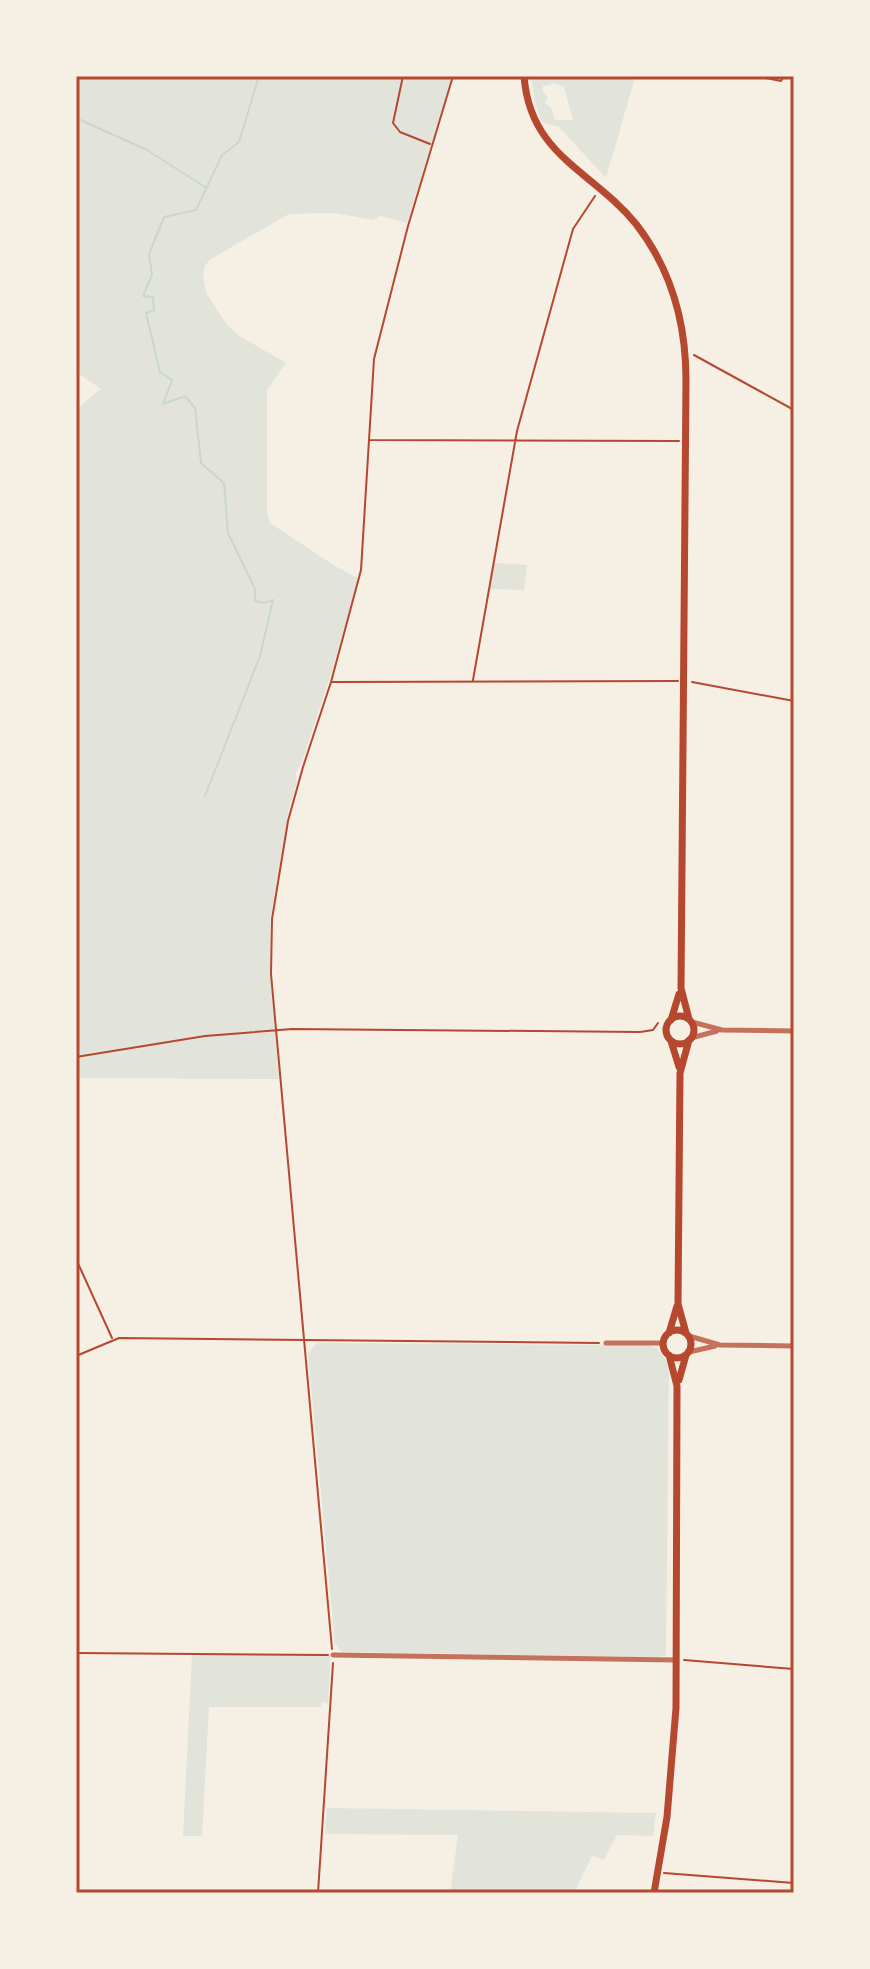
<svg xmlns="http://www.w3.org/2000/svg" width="870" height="1969" viewBox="0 0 870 1969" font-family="Karla,sans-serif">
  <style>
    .green { fill: #e2e4dc; fill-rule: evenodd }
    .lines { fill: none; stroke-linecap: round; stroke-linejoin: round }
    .stream { stroke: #c9d6d2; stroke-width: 2 }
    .path { stroke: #b5482f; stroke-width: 2 }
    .minor { stroke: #c5725c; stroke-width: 5 }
    .secondary { stroke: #b5482f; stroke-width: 7 }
    .neatline { fill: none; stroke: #b5482f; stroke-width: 3 }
  </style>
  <rect width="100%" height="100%" fill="#f6efe4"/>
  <path class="green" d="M76,76H452L407,223L380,216L373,220L335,213L289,214L211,259L206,264L203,273L206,293L227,325L238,335L286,363L267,390V512L270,523L335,566L358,578L333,668L302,762L295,775L297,782L289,809L270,920V974L279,1079L76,1078V409L101,389L76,372Z
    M531,76H625L634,81L606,178L556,124L557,127L542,122L535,103ZM552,82L564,87L573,120H555L551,108L545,103L548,98L543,91V86L551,85Z
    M494,563L527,565L524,590L490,589Z
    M317,1343L649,1345L658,1349L669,1365L666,1655L658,1657L342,1652L335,1644L308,1353Z
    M192,1653L331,1655L328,1703L322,1702L321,1707H209L202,1836H183Z
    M327,1808L656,1813L653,1836L617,1835L604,1860L592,1856L574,1893H450L458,1835L325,1834Z"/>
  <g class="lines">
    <path class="stream" d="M76,118L147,150L205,187
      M205,796L260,656L273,600L264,603L255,601V589L228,533L224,483L201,463L195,408L185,396L163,404L172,380L160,372L146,313L154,310L153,297L143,296L152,275L149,254L164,217L196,210L222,155L239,142L259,76"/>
    <path class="path" d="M403,76L393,123L400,132L430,144
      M755,76L781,81L784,76
      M694,355L794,410
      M370,440L679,441
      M473,680L517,431L573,229L595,196
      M332,682L678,681
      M692,682L794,701
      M76,1057L205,1036L292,1029L640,1032L653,1030L658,1023
      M76,1259L112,1338
      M76,1356L119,1338L599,1343
      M332,1649L271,974L272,919L288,821L303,767L331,682L361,570L374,359L408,226L453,76
      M76,1653L328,1655
      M684,1660L794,1669
      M664,1873L794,1883
      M318,1893L333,1663"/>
    <path class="minor" d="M692,1022L722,1030L794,1031
      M691,1038L717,1031
      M689,1336L720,1345L794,1346
      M606,1343H663
      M689,1352L715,1346
      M333,1655L676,1660"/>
    <path class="secondary" d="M524,76C530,156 592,170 636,224C671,269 686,323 686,380L681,988L689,1019
      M666 1030a14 14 0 1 1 28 0a14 14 0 1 1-28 0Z
      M671,1020L679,994
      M671,1041L679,1067
      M663 1344a14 14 0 1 1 28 0a14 14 0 1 1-28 0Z
      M669,1333L677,1306
      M686,1333L678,1304L680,1073L689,1040
      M679,1380L686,1355
      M654,1893L667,1817L676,1708L677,1386L669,1355"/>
  </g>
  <rect width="870" height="1969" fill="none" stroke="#f6efe4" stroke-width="156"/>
  <rect x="78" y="78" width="714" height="1813" class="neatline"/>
</svg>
